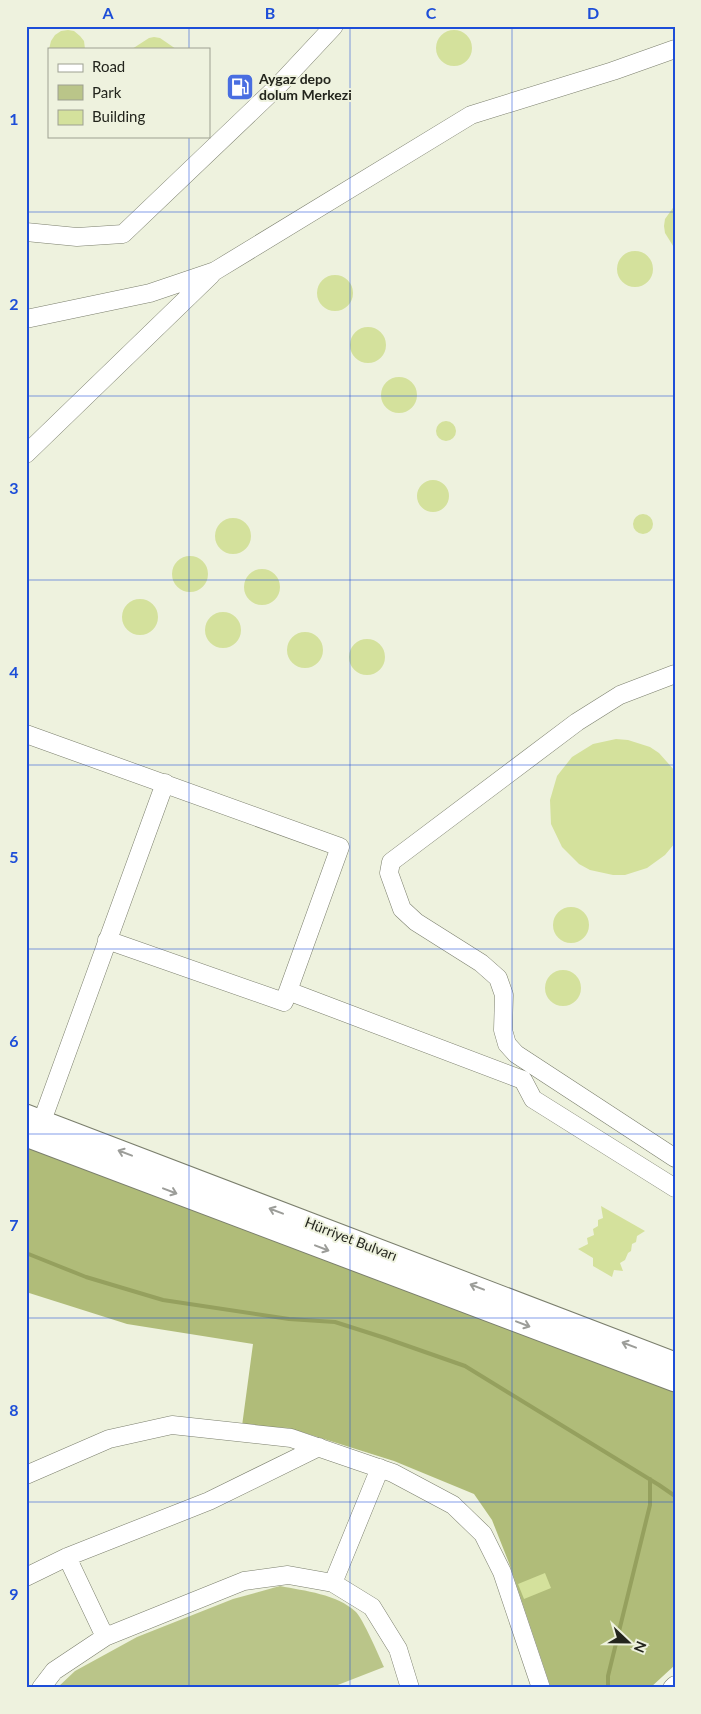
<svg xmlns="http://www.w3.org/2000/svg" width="701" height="1714" viewBox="0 0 701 1714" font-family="Lato,sans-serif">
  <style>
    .green { fill: #bac589 }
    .forest { fill: #b0bc79 }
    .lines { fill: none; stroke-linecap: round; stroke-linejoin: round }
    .stream { stroke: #95a05e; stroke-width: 4 }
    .building { fill: #d4e19c }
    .minor-casing { stroke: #7b7f6d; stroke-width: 19 }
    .major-casing { stroke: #7b7f6d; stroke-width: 23 }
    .minor { stroke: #fff; stroke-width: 18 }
    .major { stroke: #fff; stroke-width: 21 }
    .oneway { stroke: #9c9d99 }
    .grid { fill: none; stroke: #1d4ed8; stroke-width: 1; stroke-opacity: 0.55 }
    .labels { text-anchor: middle; stroke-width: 4; stroke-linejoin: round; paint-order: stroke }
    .poi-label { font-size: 14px; font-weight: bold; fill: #23251d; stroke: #eef2de; text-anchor: start }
    .street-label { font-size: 14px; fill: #23251d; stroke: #eef2de }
    .neatline { fill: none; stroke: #1d4ed8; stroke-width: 2 }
    .grid-label { font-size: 16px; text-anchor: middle; font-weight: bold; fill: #1d4ed8 }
  </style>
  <rect width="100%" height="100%" fill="#eef2de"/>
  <path class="green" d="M280,1586C305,1591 337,1594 356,1612C363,1619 379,1656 384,1667L330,1688H57L75,1671L137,1637L233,1599Z"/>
  <path class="forest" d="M26,1147L675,1392V1665L650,1688H551L509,1563L492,1520L474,1494L394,1461L289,1428L242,1426L253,1344L127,1324L26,1292Z"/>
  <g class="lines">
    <path class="stream" d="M26,1253L86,1277L163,1300L289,1319L335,1322L385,1338L465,1366L659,1485L675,1496
      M608,1688V1676L650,1505V1479"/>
  </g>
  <path class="building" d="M68,30L74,31L80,36L84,41L85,49H49L51,41L55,35L61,31Z
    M436 48a18 18 0 1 1 36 0a18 18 0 1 1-36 0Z
    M154,37L160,38L176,49H132L149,38Z
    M675,205V249L665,233L664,226L665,219Z
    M617 269a18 18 0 1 1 36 0a18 18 0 1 1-36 0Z
    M317 293a18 18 0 1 1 36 0a18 18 0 1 1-36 0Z
    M350 345a18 18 0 1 1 36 0a18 18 0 1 1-36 0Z
    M381 395a18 18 0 1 1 36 0a18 18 0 1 1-36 0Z
    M436 431a10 10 0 1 1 20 0a10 10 0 1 1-20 0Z
    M417 496a16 16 0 1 1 32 0a16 16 0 1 1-32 0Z
    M633 524a10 10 0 1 1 20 0a10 10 0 1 1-20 0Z
    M215 536a18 18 0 1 1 36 0a18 18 0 1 1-36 0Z
    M172 574a18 18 0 1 1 36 0a18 18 0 1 1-36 0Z
    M244 587a18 18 0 1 1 36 0a18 18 0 1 1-36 0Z
    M122 617a18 18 0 1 1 36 0a18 18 0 1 1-36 0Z
    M205 630a18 18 0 1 1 36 0a18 18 0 1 1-36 0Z
    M287 650a18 18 0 1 1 36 0a18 18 0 1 1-36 0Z
    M349 657a18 18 0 1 1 36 0a18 18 0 1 1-36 0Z
    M616,739L628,740L650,747L659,753L675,771V843L665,855L647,868L625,875H613L590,870L579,864L562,847L551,824L550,800L557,776L572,757L593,744Z
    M553 925a18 18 0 1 1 36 0a18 18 0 1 1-36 0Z
    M545 988a18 18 0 1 1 36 0a18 18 0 1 1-36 0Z
    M601,1206L645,1231L637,1236L636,1242L632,1244L631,1251L628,1253L625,1260L620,1263L623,1271L614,1270L612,1277L593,1266V1258L578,1249L588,1244L587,1238L594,1235L593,1229L598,1226V1220L603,1218Z
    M545,1573L551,1588L524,1599L518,1584Z"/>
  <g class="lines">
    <g class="minor-casing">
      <path id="minor" d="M26,232L77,237L123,234L277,87L334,26
        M26,319L150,293L215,271L471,115L613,71L675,49
        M26,454L211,275
        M675,674L620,695L577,722L391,862L389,873L402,909L416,922L481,963L498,978L504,995L503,1030L507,1044L516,1054L675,1158
        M26,734L340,847L288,991L523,1080L533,1099L675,1188
        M107,940L284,1002L288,991
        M39,1133L42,1121L165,783
        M26,1475L109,1439L172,1425L291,1438L393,1473L453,1505L483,1534L502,1572L541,1688
        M67,1557L105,1637
        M26,1577L67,1557L209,1501L319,1447
        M333,1583L380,1468
        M41,1688L54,1671L105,1637L244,1581L288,1575L333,1583L372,1607L398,1649L410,1688
        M672,1688L675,1685"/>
    </g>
    <g class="major-casing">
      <path id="major" d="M26,1115L675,1363
        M26,1136L675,1381"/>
    </g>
    <use href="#minor" class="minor"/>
    <use href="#major" class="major"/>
  </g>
  <defs><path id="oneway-shaft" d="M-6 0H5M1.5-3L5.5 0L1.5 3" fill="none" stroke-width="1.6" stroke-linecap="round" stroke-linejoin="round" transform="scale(1.25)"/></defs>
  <g class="oneway">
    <use href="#oneway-shaft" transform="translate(125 1153) rotate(-159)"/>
    <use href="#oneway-shaft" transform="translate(170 1191) rotate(21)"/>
    <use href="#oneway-shaft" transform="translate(276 1211) rotate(-159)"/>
    <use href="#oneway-shaft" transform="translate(322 1248) rotate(21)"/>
    <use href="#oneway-shaft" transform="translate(477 1287) rotate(-159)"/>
    <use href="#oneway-shaft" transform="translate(523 1324) rotate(21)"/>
    <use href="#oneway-shaft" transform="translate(629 1345) rotate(-159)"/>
  </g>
  <path class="grid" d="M189,26V49M350,26V1688M512,26V1688M189,136V1688M26,212H675M26,396H675M26,580H675M26,765H675M26,949H675M26,1134H675M26,1318H675M26,1502H675"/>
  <defs>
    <g id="fuel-square" transform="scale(1.4375)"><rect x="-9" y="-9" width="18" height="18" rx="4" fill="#496ee1" stroke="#eef2de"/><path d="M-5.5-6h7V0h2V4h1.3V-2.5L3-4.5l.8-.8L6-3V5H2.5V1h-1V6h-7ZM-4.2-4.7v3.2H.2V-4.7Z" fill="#fff"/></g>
  </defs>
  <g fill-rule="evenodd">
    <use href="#fuel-square" x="240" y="87"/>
  </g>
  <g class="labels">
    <g class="poi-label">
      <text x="259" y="84">Aygaz depo<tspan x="259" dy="16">dolum Merkezi</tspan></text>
    </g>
    <g class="street-label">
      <text transform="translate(351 1239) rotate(21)" y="5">Hürriyet Bulvarı</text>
    </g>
  </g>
  <rect width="701" height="1714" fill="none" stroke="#eef2de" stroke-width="55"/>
  <rect x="48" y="48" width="162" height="90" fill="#eef2de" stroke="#9da091"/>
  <rect x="58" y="64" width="25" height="8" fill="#ffffff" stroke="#9da091"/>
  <text x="92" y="72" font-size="15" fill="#23251d">Road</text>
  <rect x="58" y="85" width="25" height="15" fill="#bac589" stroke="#9da091"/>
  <text x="92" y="98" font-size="15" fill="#23251d">Park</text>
  <rect x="58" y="110" width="25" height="15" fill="#d4e19c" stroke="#9da091"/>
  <text x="92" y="122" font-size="15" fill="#23251d">Building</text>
  <g transform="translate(628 1642) rotate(112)" stroke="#eef2de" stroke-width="4" paint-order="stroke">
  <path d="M0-4L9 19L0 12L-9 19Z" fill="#23251d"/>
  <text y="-8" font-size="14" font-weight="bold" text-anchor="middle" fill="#23251d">N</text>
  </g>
  <rect x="28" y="28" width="646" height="1658" class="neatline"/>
  <g class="grid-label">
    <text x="108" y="19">A</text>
    <text x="270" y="19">B</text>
    <text x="431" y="19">C</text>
    <text x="593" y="19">D</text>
    <text x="14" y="125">1</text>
    <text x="14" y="310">2</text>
    <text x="14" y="494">3</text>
    <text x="14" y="678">4</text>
    <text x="14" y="863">5</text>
    <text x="14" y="1047">6</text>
    <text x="14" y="1231">7</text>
    <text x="14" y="1416">8</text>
    <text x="14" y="1600">9</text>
  </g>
</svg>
